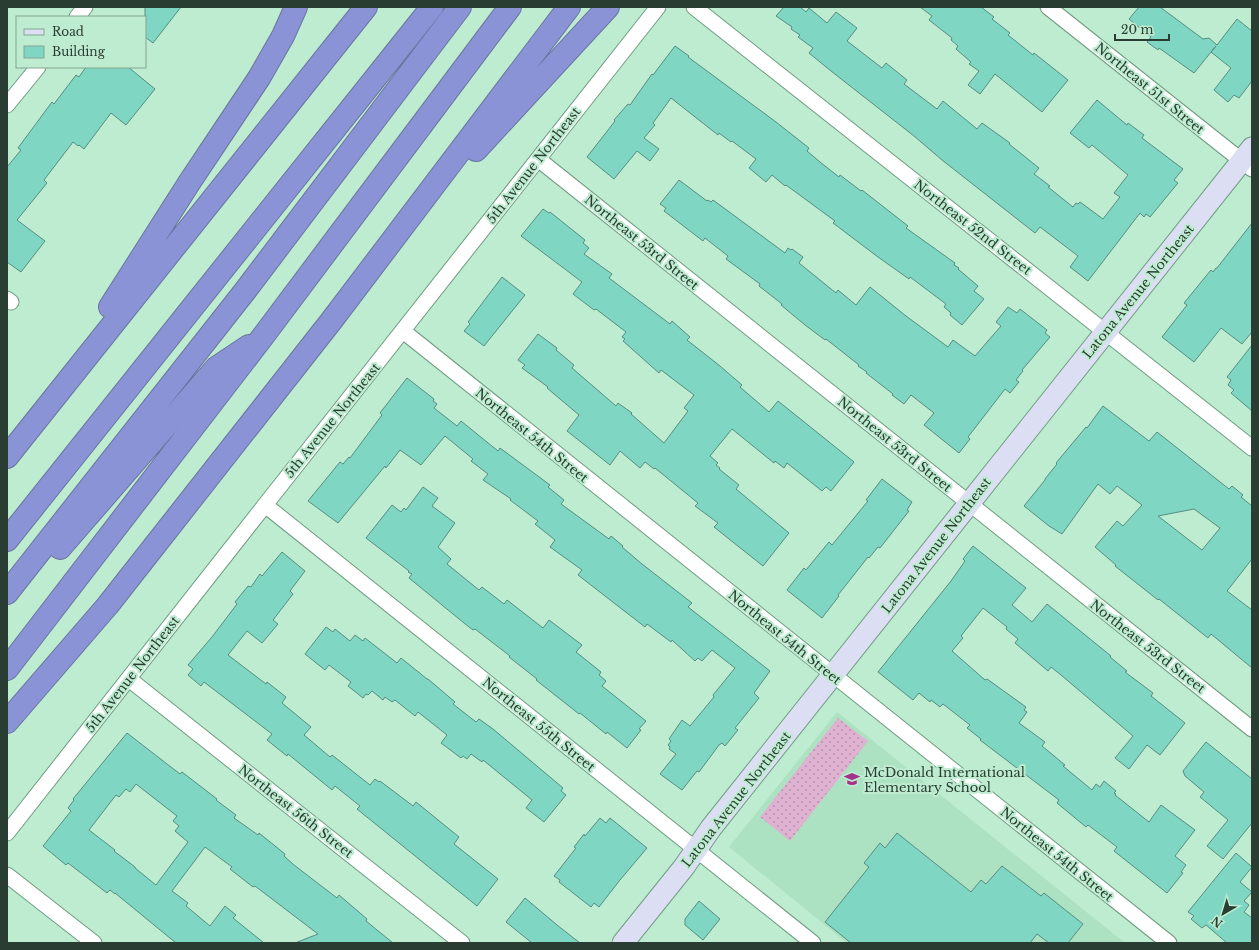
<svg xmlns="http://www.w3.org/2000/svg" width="1259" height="950" viewBox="0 0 1259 950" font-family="'Libre Baskerville',serif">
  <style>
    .built { fill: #ace1c1 }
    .grass { fill: url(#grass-dots) }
    .building { fill: #7ed6c3; stroke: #578d81; fill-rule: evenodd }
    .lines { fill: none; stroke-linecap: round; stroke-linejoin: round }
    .street-casing { stroke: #719c82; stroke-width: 17 }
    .secondary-casing { stroke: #719c82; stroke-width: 23 }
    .highway-casing { stroke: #69759d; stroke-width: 24 }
    .street { stroke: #fff; stroke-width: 15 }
    .secondary { stroke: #dcdff3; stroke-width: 21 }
    .highway { stroke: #8b93d7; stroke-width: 22 }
    .labels { text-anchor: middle; stroke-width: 4; stroke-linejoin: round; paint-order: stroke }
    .street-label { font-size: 13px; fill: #2a3d32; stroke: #beecd0 }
    .poi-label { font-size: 13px; fill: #2a3d32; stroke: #beecd0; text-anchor: start }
  </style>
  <defs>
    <pattern id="grass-dots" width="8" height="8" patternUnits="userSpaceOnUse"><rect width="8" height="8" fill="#dfb2d1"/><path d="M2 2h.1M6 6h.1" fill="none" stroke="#b592aa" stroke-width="1.8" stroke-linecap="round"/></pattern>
  </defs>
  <rect width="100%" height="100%" fill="#beecd0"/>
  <path class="built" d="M837,712L1125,943H847L729,847Z"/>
  <path class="grass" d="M838,718L868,741L790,841L760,817Z"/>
  <path class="building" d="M145,7H181L153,43L145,37Z
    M784,7H800L806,12L809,8L827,23L836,12L857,28L847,41L882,68L886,63L907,80L904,84L937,109L943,101L977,129L982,123L1010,143L1009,144L1039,168L1034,174L1050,186L1048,187L1073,207L1076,203L1078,204L1080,202L1103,219L1120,197L1114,193L1128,175L1092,145L1089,148L1070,133L1097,100L1127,125L1128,123L1144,135L1142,138L1183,169L1174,180L1178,183L1150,217L1146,214L1144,217L1140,213L1088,281L1070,267L1078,256L1040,227L1035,233L942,160L914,136L831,71L809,53L813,48L798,37L800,35L791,29L792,27L776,16Z
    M920,7H981L994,17L992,19L1010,33L1008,35L1033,55L1034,53L1068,80L1042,112L995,74L980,94L968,85L979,71L969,64L971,62L956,49L958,46L951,40L952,38L929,20L932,16Z
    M1139,7H1160L1203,39L1209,38L1217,45L1237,19L1252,31V81L1239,98L1234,95L1228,102L1214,90L1231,68L1211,52L1216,46L1194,73L1159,48L1158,50L1147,42L1151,37L1129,19Z
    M675,46L689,56L688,57L776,122L809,148L807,151L820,162L839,177L840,175L861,191L862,190L908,226L906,228L955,263L954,265L959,268L958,269L978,286L974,291L984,299L962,325L950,315L951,313L944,307L946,304L910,277L909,279L878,257L833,223L835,221L786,185L785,186L772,175L766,182L749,168L756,159L732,141L731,142L719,133L718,135L671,98L653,123L655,125L644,138L659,149L650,161L637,151L614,179L587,157L615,121L614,120L628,104L630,105L652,74L653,75Z
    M86,67H128L155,89L126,125L111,113L84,149L79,145L78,146L73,142L44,180L47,183L17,220L45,241L21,272L7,262V167L21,150L18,148L52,102L54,104L76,75L79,77Z
    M679,180L707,201L708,200L711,202L713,200L785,253L788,248L791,250L792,249L803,257L799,263L836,293L838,290L856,305L870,287L906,316L948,347L953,340L975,356L1001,326L996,322L1008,307L1017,313L1020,309L1047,330L1045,333L1050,337L1022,370L1023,371L1016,380L1019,382L1010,393L1005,389L968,437L970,439L959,453L924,425L934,413L911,395L904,404L892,395L893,394L866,373L867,372L858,366L859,365L826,339L825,340L805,325L781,305L782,304L759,286L760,284L726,259L728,256L705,238L703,241L664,211L666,208L660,204Z
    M543,209L549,213L550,212L585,240L583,243L589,248L584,254L612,274L609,278L670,324L672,321L690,337L687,340L720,366L742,385L740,387L769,412L778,401L854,462L831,491L826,487L822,491L787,463L784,468L775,461L774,463L732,429L710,456L718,463L716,465L720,468L719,469L739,485L736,489L789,533L763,566L714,527L718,523L695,506L698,503L655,468L654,469L645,462L640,468L620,451L610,465L567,431L579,415L547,388L548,387L522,368L525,365L518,360L538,334L557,348L556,350L574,365L572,368L616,406L618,403L632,413L631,414L664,443L688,411L684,408L694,395L661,370L659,373L623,341L625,339L622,337L626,332L596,309L594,310L573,294L582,282L521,236Z
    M1252,223V332L1242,344L1221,328L1194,362L1162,337L1187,305L1184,303L1211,270L1213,272L1216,268H1217Z
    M502,277L525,295L484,346L464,331L470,324L468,322Z
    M1252,345V411L1231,393L1234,390L1228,385L1231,380L1227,377Z
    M407,378L434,399L433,401L437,404L434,408L457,426L461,421L498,451L500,448L550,485L548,487L564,500L561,504L609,539L611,536L623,546L622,547L642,564L692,603L688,607L770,671L754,693L759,698L735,728L738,730L725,746L722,743L719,745L699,772L697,771L682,790L660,774L676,754L669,749L670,747L668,745L671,741L669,739L682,720L690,726L714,697L713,695L735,668L712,650L702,661L698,658L695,661L672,640L671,642L647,624L645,627L578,575L582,570L550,547L555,540L535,524L538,521L510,500L511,499L483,480L488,474L471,461L473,459L445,436L421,465L400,450L386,468L385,466L338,523L308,501L340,462L343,464L349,457L350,458L382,415L380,413Z
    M1103,406L1149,441L1157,432L1229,489L1232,486L1243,495L1241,497L1252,506V559L1227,591L1252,610V668L1211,634L1208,638L1159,599L1158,600L1115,566L1116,565L1095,547L1117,521L1123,526L1142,505L1117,486L1110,494L1098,484L1062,534L1049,526L1024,506L1045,480V479L1057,464L1056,463L1086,427L1087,428ZM1194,509L1220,528L1202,550L1158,516Z
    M882,479L912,502L907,510L909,511L880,548L878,547L869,558L868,557L838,595L839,596L822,618L787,590L804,568L806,570L829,542L832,545L868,501L866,500Z
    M423,487L438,498L432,506L455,523L438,547L451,559L447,564L479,590L482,587L504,604L507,600L543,628L549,620L582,645L576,652L601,672L599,675L606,681L602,686L646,721L639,729L641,730L627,748L607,732L606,734L580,713L579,714L536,680L537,679L509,657L510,656L475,629L473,630L464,623L409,578L412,574L408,572L409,571L366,538L392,505L401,512L404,508L406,510Z
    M973,546L1026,588L1012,605L1032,622L1047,604L1111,656L1110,657L1127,671L1125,672L1153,693L1151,696L1185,723L1160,755L1147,745L1129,769L1115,758L1133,736L1061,675L1051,667L1048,671L1015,643L1018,639L1006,629L1007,627L983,608L961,636L963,638L952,651L985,680L987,679L1026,707L1024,710L1027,712L1019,723L1045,742L1042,746L1065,765L1063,766L1092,790L1096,784L1100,787L1104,781L1116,791L1114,793L1116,794L1115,795L1149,822L1161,805L1195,830L1175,856L1186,865L1181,872L1183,873L1167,893L1114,851L1117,847L1088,825L1086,827L1057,803L1059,800L980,740L981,739L967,728L970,725L943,704L940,707L931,700L930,702L919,693L913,700L878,672L951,581L965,561L963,559Z
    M282,552L305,571L290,591L293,594L273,620L278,624L262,643L247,631L228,655L266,684L267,682L286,697L282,703L311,727L304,735L330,757L332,755L370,785L375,779L379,782L380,781L413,806L416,802L459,837L454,844L498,879L477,906L357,809L360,806L335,786L332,790L288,754L287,756L267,740L272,734L204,682L201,686L188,675L193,669L188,665L212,637L237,604L235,602L248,586L251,587L260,574L262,576Z
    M326,627L333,632L335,629L350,641L355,635L363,641L365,638L397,663L401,658L427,679H428L455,702L453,704L476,722L479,719L493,729L563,788L561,791L566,795L544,822L526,808L532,800L483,760L482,762L471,754L467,759L463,756L461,758L441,743L447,735L418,712L415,716L395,700L392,702L385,697L383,700L372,691L368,695L366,694L363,698L348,686L351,682L329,665L325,670L305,654Z
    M127,733L180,774L182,772L217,799L216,800L236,815L234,818L258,835L259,833L285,854L284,856L294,865L337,898L339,895L367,919L366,921L393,943H295L318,934L255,886L253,887L230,869L232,867L205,847L172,891L188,903L186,906L210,926L225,906L236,915L233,918L264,943H176L115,893V894L110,890L107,893L68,863L66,865L43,846L71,811L68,808L74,800L73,799ZM136,784L177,816L173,821L179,826L175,831L188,842L156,885L135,868V867L114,851L115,850L89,830L116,795L119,797L126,789L130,792Z
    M1206,742L1252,779V823L1223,859L1207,846L1228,820L1200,797L1204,792L1185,776L1183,771Z
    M600,818L606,823L610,818L647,848L620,880L599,907L594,903L591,907L559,882L560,880L554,876L576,848L574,847L584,834L585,836Z
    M897,833L971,892L981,880L986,884L1002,866L1041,896L1044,893L1083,924L1068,943H1049L1037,934L1030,943H851L825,922L869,867L864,863L880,843L885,848Z
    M1236,853L1252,867L1240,882L1252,892L1244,901L1249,905L1244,912L1252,918V943H1227L1206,925L1202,928L1191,919L1194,916L1188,912Z
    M525,898L557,925L580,943H532L506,922Z
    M699,901L720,919L703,940L685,925V919Z"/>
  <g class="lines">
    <g class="street-casing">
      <path id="street" d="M694,7L1252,448
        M1048,7L1252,169
        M77,17L85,7
        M7,105L38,67
        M538,159L1252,729
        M7,299L11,302
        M403,331L1169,943
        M265,505L813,943
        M129,679L462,943
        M7,833L265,505L658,7
        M7,875L94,943"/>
    </g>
    <g class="secondary-casing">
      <path id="secondary" d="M623,943L684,867L711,828L1252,148"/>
    </g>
    <g class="highway-casing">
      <path id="highway" d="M476,150L608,7
        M110,307L189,183L259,78L283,36L296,7
        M7,457L366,7
        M7,540L432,7
        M60,548L216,368L249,346
        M7,593L245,291L460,7
        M7,669L264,335L510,7
        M7,722L108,605L332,320L569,7"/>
    </g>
    <use href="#street" class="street"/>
    <use href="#secondary" class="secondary"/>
    <use href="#highway" class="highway"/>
  </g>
  <defs>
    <g id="school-bare" transform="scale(1.2)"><path d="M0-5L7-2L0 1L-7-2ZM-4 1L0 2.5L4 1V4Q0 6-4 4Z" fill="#a6328c" stroke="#beecd0" stroke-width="2.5" paint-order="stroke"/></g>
  </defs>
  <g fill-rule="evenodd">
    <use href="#school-bare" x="852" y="779"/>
  </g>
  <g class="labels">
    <g class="street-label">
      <text transform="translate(1150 88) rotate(39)" y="5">Northeast 51st Street</text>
      <text transform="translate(533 165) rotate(-52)" y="5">5th Avenue Northeast</text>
      <text transform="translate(973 227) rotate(38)" y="5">Northeast 52nd Street</text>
      <text transform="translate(642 242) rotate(39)" y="5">Northeast 53rd Street</text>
      <text transform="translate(1138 291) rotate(-51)" y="5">Latona Avenue Northeast</text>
      <text transform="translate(332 420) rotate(-51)" y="5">5th Avenue Northeast</text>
      <text transform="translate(532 435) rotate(39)" y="5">Northeast 54th Street</text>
      <text transform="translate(895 444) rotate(39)" y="5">Northeast 53rd Street</text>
      <text transform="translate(936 545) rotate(-52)" y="5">Latona Avenue Northeast</text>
      <text transform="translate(785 637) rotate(39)" y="5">Northeast 54th Street</text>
      <text transform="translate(1148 646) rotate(38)" y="5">Northeast 53rd Street</text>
      <text transform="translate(132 674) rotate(-52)" y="5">5th Avenue Northeast</text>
      <text transform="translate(539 724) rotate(39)" y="5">Northeast 55th Street</text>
      <text transform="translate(736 799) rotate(-52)" y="5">Latona Avenue Northeast</text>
      <text transform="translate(296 811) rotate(38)" y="5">Northeast 56th Street</text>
      <text transform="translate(1057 854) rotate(39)" y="5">Northeast 54th Street</text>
    </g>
    <g class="poi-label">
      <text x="864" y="777">McDonald International<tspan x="864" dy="15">Elementary School</tspan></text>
    </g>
  </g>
  <rect width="1259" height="950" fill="none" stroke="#2a3d32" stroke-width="16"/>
  <rect x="16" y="16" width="130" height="52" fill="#beecd0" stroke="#83a691"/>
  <rect x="24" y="29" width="20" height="6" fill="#dcdff3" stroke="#83a691"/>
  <text x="52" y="36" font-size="12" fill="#2a3d32">Road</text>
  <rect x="24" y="46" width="20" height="12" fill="#7ed6c3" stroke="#83a691"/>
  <text x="52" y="56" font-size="12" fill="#2a3d32">Building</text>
  <g transform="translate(1223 914) rotate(218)" stroke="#beecd0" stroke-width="3" paint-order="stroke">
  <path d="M0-3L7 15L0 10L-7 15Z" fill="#2a3d32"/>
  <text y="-6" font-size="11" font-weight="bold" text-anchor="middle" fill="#2a3d32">N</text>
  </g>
  <path d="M1115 34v6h54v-6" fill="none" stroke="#2a3d32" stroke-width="2"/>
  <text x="1121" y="34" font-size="12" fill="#2a3d32" stroke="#beecd0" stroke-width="3" paint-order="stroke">20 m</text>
</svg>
